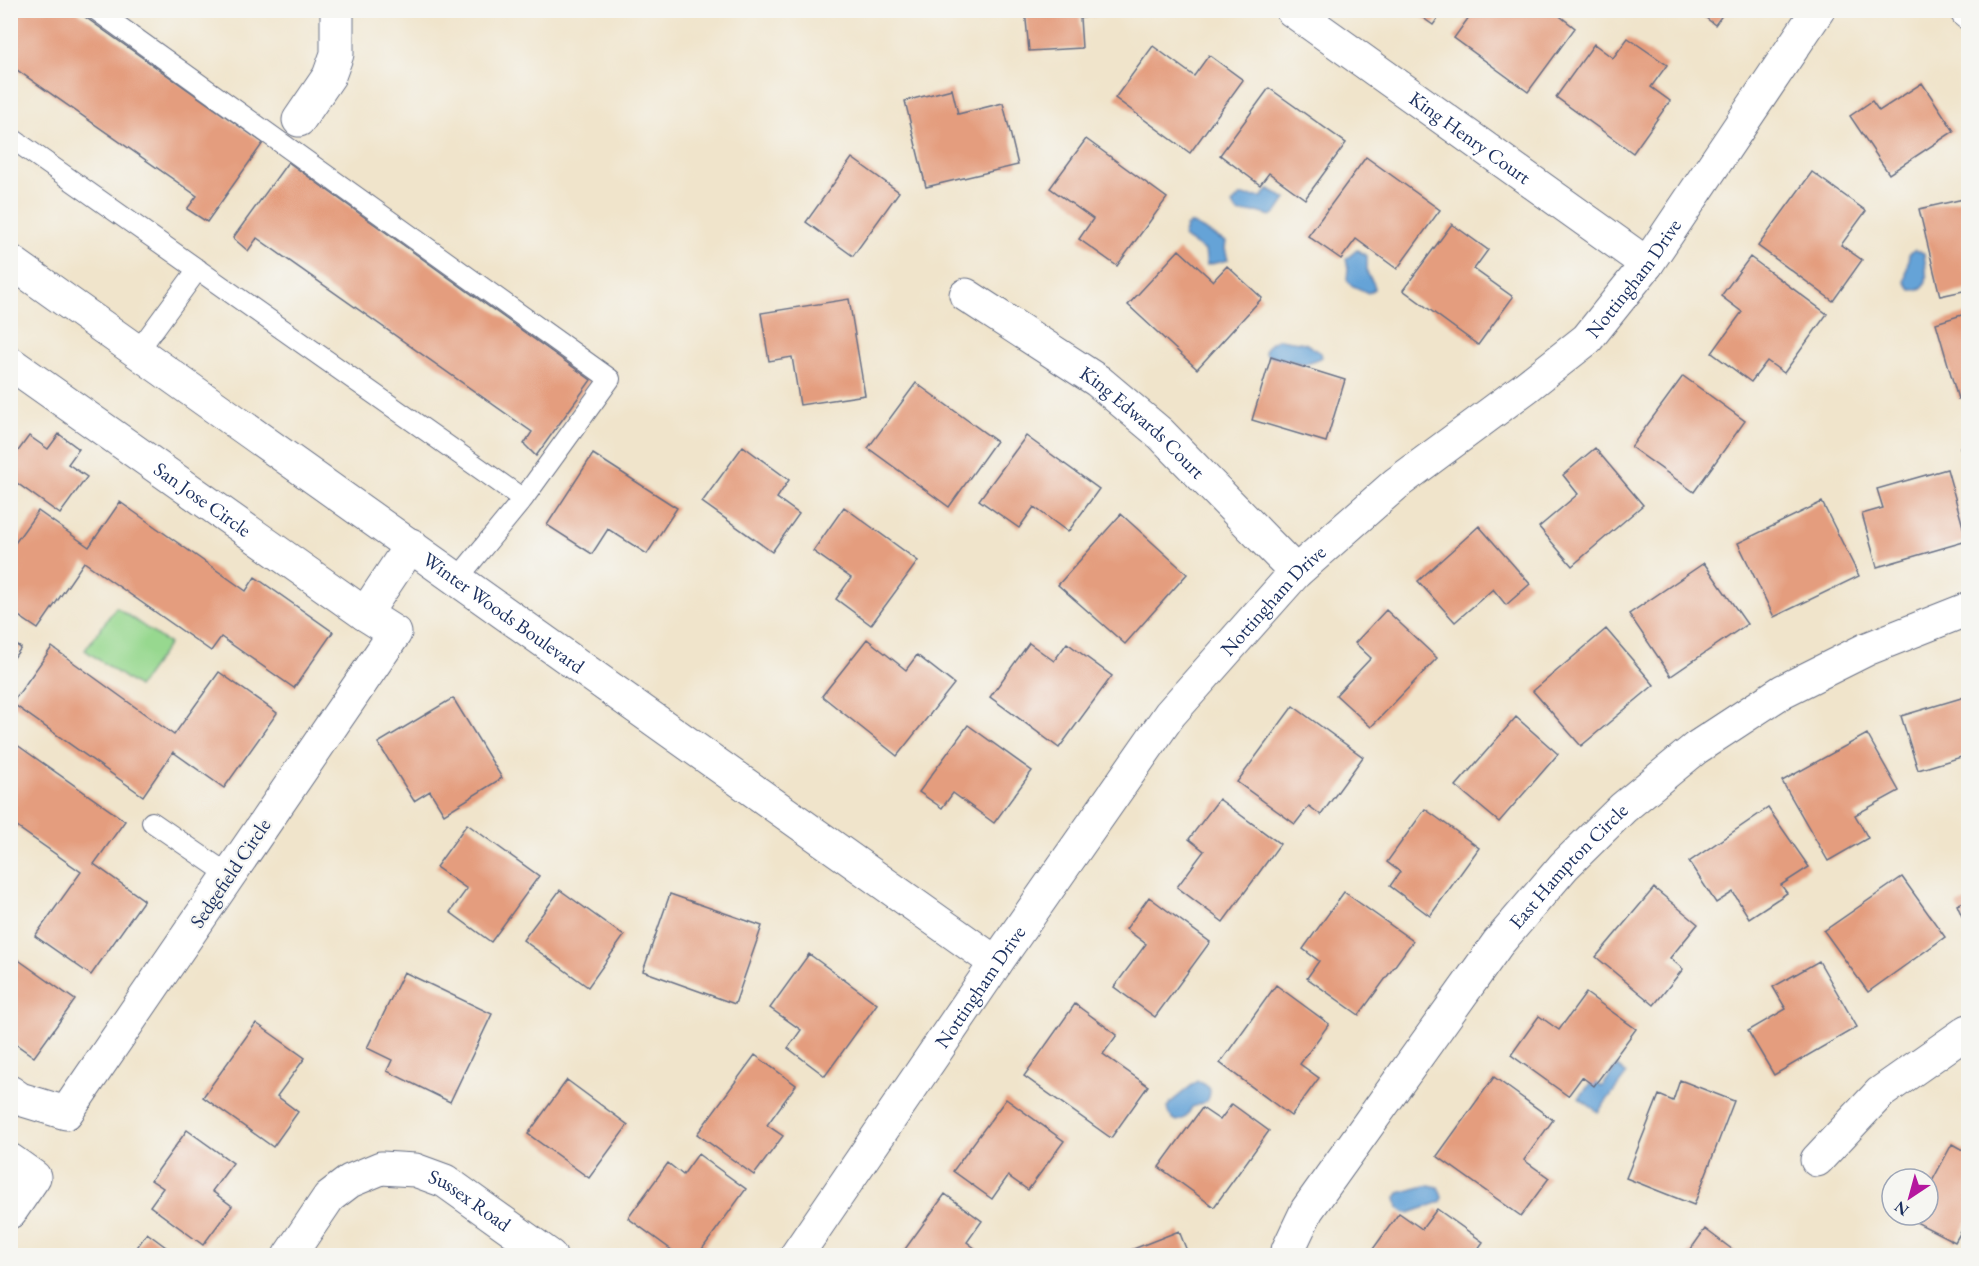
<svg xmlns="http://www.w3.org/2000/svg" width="1979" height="1266" viewBox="0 0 1979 1266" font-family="'EB Garamond',serif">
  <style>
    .green { fill: #97d88f; stroke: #598476; stroke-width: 1.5 }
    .water { fill: #65a3d7; stroke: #40699a; stroke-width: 1.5 }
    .building { fill: #e49d7e }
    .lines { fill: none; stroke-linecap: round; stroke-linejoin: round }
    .service-casing { stroke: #666e84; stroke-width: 22 }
    .minor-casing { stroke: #666e84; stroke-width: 35 }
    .service { stroke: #fff; stroke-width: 20 }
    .minor { stroke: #fff; stroke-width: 33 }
    .labels { text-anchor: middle; stroke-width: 4.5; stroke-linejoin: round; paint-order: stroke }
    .street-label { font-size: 20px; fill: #1b2f5e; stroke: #f6f6f2 }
  </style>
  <rect width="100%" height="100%" fill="#f6f6f2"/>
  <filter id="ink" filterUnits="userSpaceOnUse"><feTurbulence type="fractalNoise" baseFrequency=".0167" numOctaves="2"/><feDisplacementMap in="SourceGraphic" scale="12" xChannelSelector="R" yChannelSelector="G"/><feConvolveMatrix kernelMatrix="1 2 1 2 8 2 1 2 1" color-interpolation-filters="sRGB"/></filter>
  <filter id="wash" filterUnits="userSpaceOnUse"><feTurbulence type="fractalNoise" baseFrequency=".008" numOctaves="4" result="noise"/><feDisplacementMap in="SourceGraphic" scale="24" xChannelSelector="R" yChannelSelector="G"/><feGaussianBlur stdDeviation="1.35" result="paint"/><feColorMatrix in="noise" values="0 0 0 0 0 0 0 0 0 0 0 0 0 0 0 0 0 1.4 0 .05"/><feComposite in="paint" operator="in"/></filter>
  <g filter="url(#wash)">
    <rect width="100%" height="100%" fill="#f0e4cb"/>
    <path class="green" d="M116,607L169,644L138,687L85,650Z"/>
    <path class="water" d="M1269,189L1286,199L1278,211L1271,216L1257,212L1238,213L1232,204L1240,196L1262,197Z
      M1191,223L1226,242L1225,249L1228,260L1207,265L1205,251L1183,237L1186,227Z
      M1357,250L1367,256V273L1374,284V289L1368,293L1351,285L1347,280L1348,268L1346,259Z
      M1915,250L1924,253C1925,269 1934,291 1911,290L1905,282L1909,254Z
      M1279,339L1305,343L1321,353L1322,357L1305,364L1268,356L1265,353C1266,345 1272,342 1279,339Z
      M1617,1066L1627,1074L1598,1112L1579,1098L1593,1080L1602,1087Z
      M1197,1081C1208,1085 1214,1089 1207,1101L1192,1107C1187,1115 1187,1119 1177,1121C1171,1118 1168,1115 1167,1108L1170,1103Z
      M1429,1185L1438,1187L1442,1197L1441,1202L1409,1213H1405L1398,1208L1396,1198L1399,1193Z"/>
    <g id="blocks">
      <path class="building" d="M10,10H75L263,143L207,222L187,209L197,196L10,65Z
        M1025,10H1096L1097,16L1080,18L1082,48L1029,51Z
        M1412,10H1444L1433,25Z
        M1474,10H1552L1575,28L1528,92L1454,38Z
        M1696,10H1726L1715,25Z
        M1628,38L1667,65L1651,87L1670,101L1633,153L1556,97L1594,44L1613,58Z
        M1153,46L1194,76L1209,55L1243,80L1190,153L1115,98Z
        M1922,83L1954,131L1889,174L1850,116L1872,101L1879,111Z
        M1269,88L1346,143L1305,199L1269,173L1260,185L1220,155Z
        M952,89L958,114L1003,103L1018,165L926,187L905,101Z
        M1086,139L1167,198L1117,266L1079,239L1093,219L1050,188Z
        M1366,157L1440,210L1397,269L1356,239L1341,259L1308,236Z
        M852,158L899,192L853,256L806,222Z
        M288,162L591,380L536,456L524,444L532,432L257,238L248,251L233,238Z
        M1812,172L1866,211L1841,245L1862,260L1833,301L1758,246Z
        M1968,198V290L1940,296L1919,209Z
        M1452,224L1488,250L1474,269L1513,297L1478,345L1403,290Z
        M1179,250L1213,281L1227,266L1262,298L1197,369L1128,305Z
        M1750,257L1827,314L1784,373L1767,361L1751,382L1712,353L1742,312L1721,296Z
        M849,299L865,395L800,405L792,357L769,361L761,313Z
        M1968,313V396L1958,399L1936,323Z
        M1271,357L1345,380L1326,442L1252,420Z
        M1683,376L1745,421L1694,492L1631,447Z
        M916,383L996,441L949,507L868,448Z
        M59,434L79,449L68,464L87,477L60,514L10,478V462L29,436L48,449Z
        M1026,436L1099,489L1068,532L1034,507L1019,528L979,500Z
        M1968,445V476L1960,447Z
        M743,446L789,480L777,498L799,514L772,552L702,502Z
        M1595,448L1643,505L1572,566L1539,527L1578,494L1563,475Z
        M593,454L677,508L647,554L608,529L592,554L547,525Z
        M1947,469L1967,541L1877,567L1862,514L1883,508L1877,489Z
        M120,502L246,591L255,577L333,632L294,688L221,637L211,651L84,562L38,629L10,610V550L38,511L89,547Z
        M1822,502L1859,576L1774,617L1738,543Z
        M844,507L918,561L871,625L836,599L851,578L813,551Z
        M1121,514L1187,574L1125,644L1058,585Z
        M1479,526L1530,584L1506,605L1493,589L1455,622L1418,581Z
        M1704,563L1747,624L1671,676L1629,614Z
        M1386,610L1437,658L1371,727L1336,695L1371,658L1355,643Z
        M1606,629L1654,685L1581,746L1533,691Z
        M867,639L906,670L917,655L954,684L897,756L822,696Z
        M10,641L21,648L10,663Z
        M1029,643L1054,661L1067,643L1112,676L1059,748L990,697Z
        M52,647L174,735L219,672L277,713L224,788L173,752L143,796L12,703Z
        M1968,696V755L1918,770L1901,716Z
        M453,698L502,778L444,814L430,791L414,801L378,743Z
        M1293,706L1363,757L1321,815L1309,806L1295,824L1237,782Z
        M1516,717L1558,754L1499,822L1456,786Z
        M968,725L1032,771L994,823L953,793L942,808L919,792Z
        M1867,734L1899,791L1855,815L1868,838L1828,861L1782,781Z
        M10,740L125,821L94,864L144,900L91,975L35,936L81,872L10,822Z
        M1219,799L1280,844L1223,922L1177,887L1204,851L1189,839Z
        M1768,808L1809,867L1781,885L1787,893L1749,918L1733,892L1716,903L1689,862Z
        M1425,809L1479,848L1430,916L1390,886L1400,872L1387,862Z
        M467,824L539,876L491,942L450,912L467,889L436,867Z
        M1902,877L1945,937L1868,992L1824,931Z
        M1654,888L1698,924L1670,958L1683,969L1654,1005L1596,957Z
        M560,890L624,936L588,987L523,940Z
        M1344,892L1413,941L1359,1015L1307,978L1319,961L1303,949Z
        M670,894L762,926L735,1004L643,971Z
        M1149,897L1210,942L1155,1017L1114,987L1146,944L1126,929Z
        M1968,900V930L1957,905Z
        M10,954L75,1000L34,1057L10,1040Z
        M809,954L877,1004L825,1076L788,1048L801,1030L770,1008Z
        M1819,961L1857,1027L1774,1075L1748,1031L1786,1009L1773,987Z
        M404,972L492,1014L450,1102L387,1071L392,1060L367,1048Z
        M1276,985L1329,1024L1300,1064L1319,1078L1291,1116L1220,1063Z
        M1586,993L1636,1029L1594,1086L1582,1077L1568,1096L1511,1055L1539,1016L1559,1030Z
        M1075,1004L1117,1035L1103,1054L1148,1086L1111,1138L1024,1076Z
        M256,1023L305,1058L277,1096L298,1112L273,1147L203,1097Z
        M755,1055L796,1085L767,1125L783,1136L754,1175L697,1134Z
        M1494,1077L1553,1120L1524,1160L1549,1178L1521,1216L1437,1156Z
        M567,1080L628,1125L589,1178L528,1134Z
        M1680,1080L1734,1101L1694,1205L1626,1178L1659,1095L1673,1101Z
        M1006,1099L1064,1141L1028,1190L1008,1176L992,1199L953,1171Z
        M1232,1104L1269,1131L1214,1207L1159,1167L1202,1108L1220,1120Z
        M187,1130L233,1163L212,1191L232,1206L203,1245L150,1206L163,1188L151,1180Z
        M1952,1144L1968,1153V1220L1955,1242L1912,1220L1914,1215H1928V1189Z
        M698,1154L746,1189L697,1256H680L628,1218L668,1163L683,1175Z
        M945,1194L982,1221L967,1242L985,1256H900Z
        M1437,1209L1483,1242L1473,1256H1368L1399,1213L1422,1229Z
        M1705,1229L1741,1256H1686Z
        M1179,1231L1189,1256H1118V1255Z
        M147,1233L178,1256H131Z"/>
    </g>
  </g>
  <g filter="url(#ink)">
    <use href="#blocks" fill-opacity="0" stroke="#666e84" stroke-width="1.5"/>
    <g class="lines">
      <g class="service-casing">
        <path id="service" d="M96,10L610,379L523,499L458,578
          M10,137L523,499
          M138,351L198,269
          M152,822L229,875"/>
      </g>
      <g class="minor-casing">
        <g id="minor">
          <path id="s1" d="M1292,10L1647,264"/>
          <path d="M1966,10L1968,13"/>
          <path d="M299,120L329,76L337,54V10"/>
          <path id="s2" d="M10,261L996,963"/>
          <path id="s3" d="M966,295L1098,381L1161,434L1296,572"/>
          <path id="s4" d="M10,363L365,614L395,633L66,1113L20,1099L10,1092"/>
          <path d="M365,614L411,545"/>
          <path d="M10,1160L34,1177L10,1212"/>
          <path d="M1817,1160L1880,1093L1968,1031"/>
          <path id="s5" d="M289,1256L329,1197L350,1181L381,1168L415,1170L445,1181L550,1256"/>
          <path id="s6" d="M796,1256L996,963L1170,714L1296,572L1397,483L1525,388L1587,339L1647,264L1818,10"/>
          <path id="s7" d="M1288,1256V1250L1307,1210L1498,943L1564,866L1623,808L1696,748L1783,691L1867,649L1968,609"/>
        </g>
      </g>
      <use href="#service" class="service"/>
      <use href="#minor" class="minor"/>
    </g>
  </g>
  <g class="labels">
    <g class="street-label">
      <text dy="7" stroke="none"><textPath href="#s1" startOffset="219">King Henry Court</textPath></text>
      <text dy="7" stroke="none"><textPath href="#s6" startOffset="1298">Nottingham Drive</textPath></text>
      <text dy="7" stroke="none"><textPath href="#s3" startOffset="218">King Edwards Court</textPath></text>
      <text dy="7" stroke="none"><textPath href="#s4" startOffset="236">San Jose Circle</textPath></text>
      <text dy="7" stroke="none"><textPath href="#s6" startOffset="812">Nottingham Drive</textPath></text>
      <text dy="7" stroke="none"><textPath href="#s2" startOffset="606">Winter Woods Boulevard</textPath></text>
      <text dy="7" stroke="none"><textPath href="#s7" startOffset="483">East Hampton Circle</textPath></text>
      <text transform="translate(230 873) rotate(-56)" y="7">Sedgefield Circle</text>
      <text dy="7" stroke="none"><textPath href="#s6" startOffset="326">Nottingham Drive</textPath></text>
      <text dy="7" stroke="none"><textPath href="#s5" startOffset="228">Sussex Road</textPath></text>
    </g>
  </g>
  <rect width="1979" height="1266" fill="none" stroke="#f6f6f2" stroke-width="36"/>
  <g transform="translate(1910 1197) rotate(216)"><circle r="28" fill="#f6f6f2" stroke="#9ea6b7" stroke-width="1.5"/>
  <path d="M0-4.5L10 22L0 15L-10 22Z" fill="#b5179e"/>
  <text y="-9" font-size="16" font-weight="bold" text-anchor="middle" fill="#1b2f5e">N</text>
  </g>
</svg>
